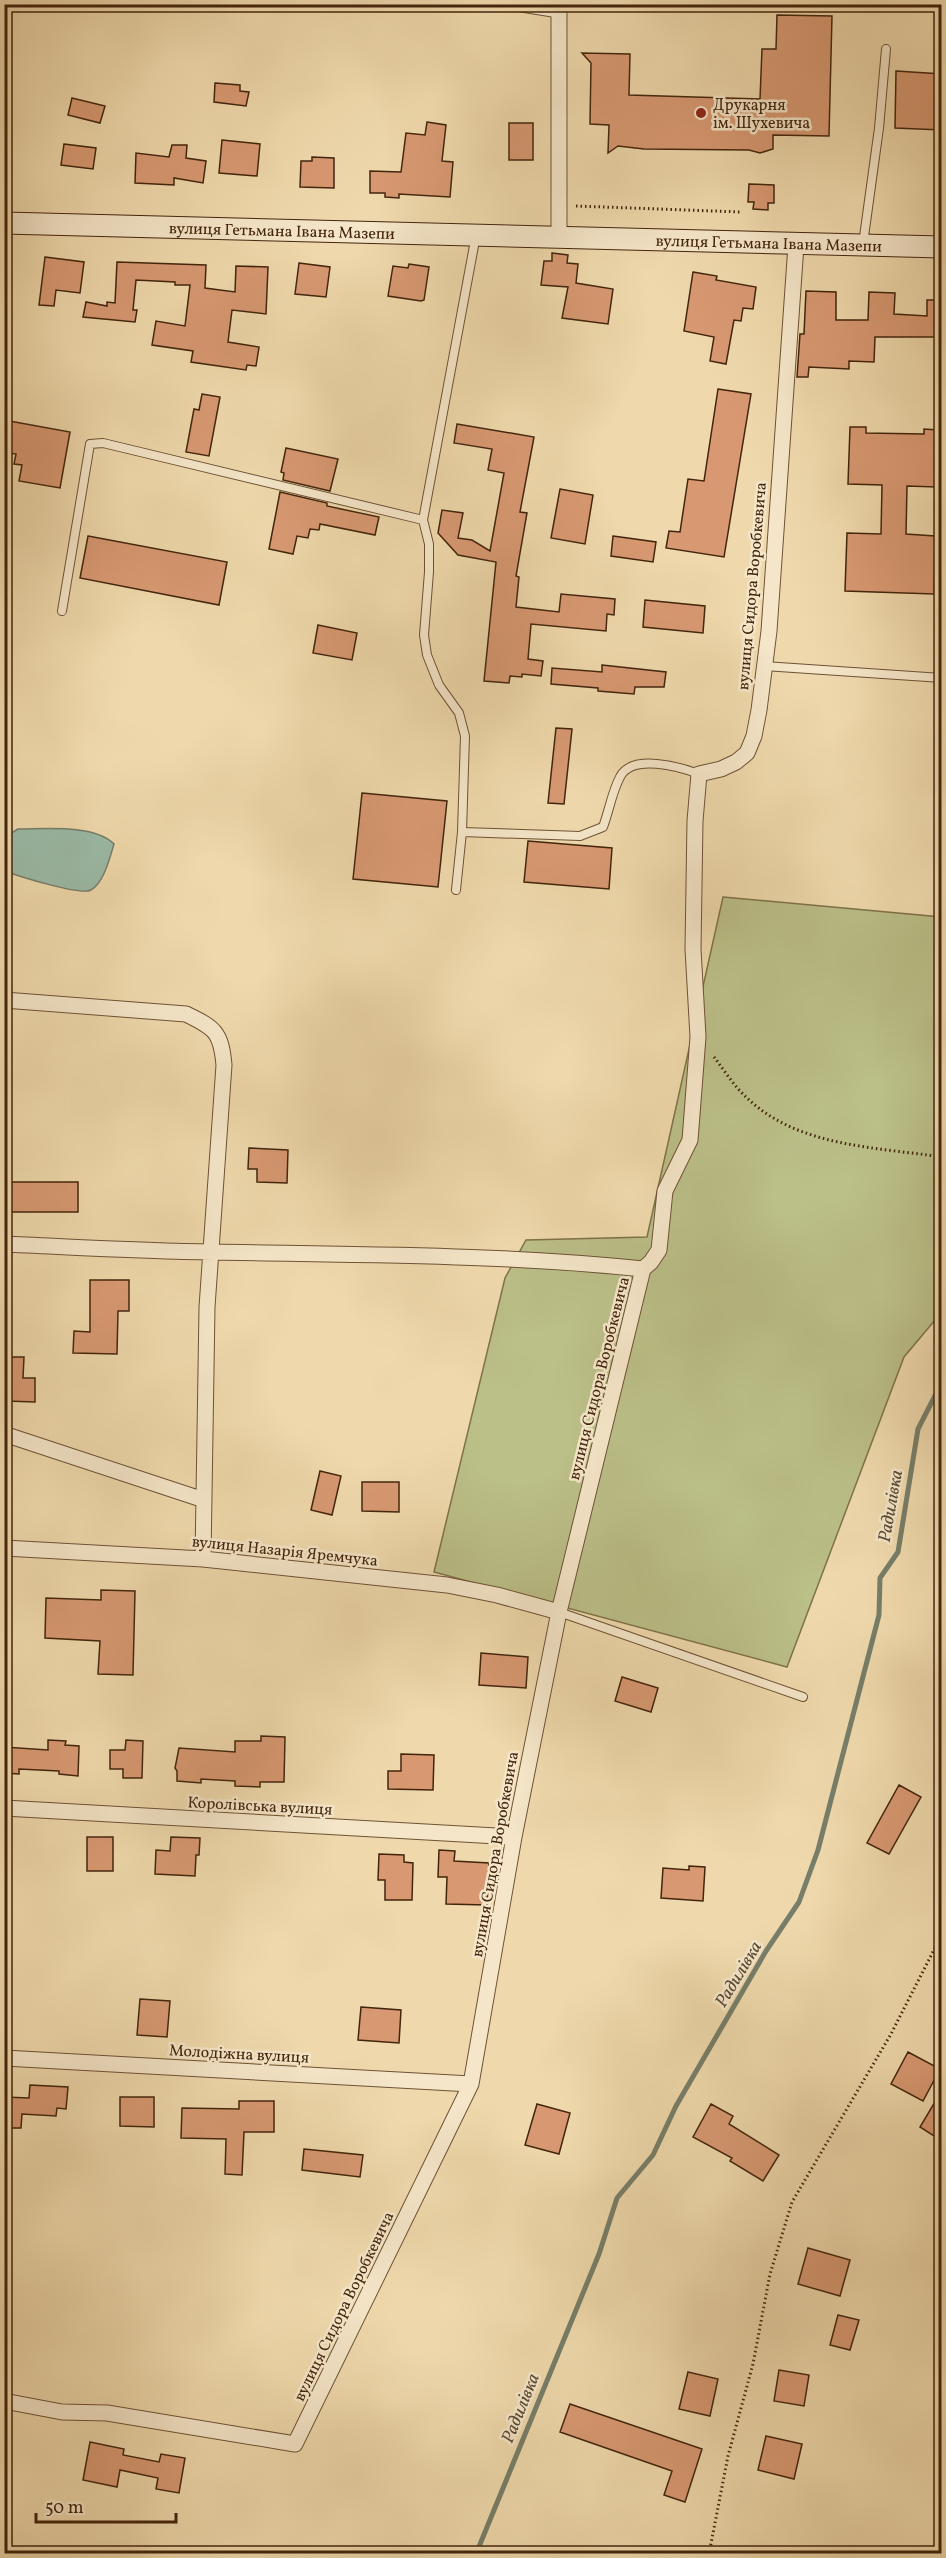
<svg xmlns="http://www.w3.org/2000/svg" width="946" height="2558" viewBox="0 0 946 2558" font-family="Vollkorn,serif">
  <style>
    .green { fill: #bbbf88; stroke: #7f724a; stroke-width: 1.5 }
    .water { fill: #9abaa7; stroke: #777e69; stroke-width: 1.5 }
    .lines { fill: none; stroke-linecap: round; stroke-linejoin: round }
    .stream { stroke: #777e69; stroke-width: 5 }
    .building { fill: #d89972; stroke: #43250d; stroke-width: 1.5 }
    .lane-casing { stroke: #6e5235; stroke-width: 10 }
    .street-casing { stroke: #6e5235; stroke-width: 17 }
    .secondary-casing { stroke: #43250d; stroke-width: 23 }
    .path { stroke: #43250d; stroke-width: 3; stroke-dasharray: 1.5 3; stroke-linecap: butt }
    .lane { stroke: #f5e6c9; stroke-width: 8 }
    .street { stroke: #f5e6c9; stroke-width: 15 }
    .secondary { stroke: #f5e6c9; stroke-width: 21 }
    .poi-dot { fill: #8f2418; stroke: #f5e6c9; stroke-width: 2 }
    .labels { text-anchor: middle; stroke-width: 5; stroke-linejoin: round; paint-order: stroke }
    .poi-label { font-size: 16px; fill: #43250d; stroke: #f5e6c9; text-anchor: start }
    .street-label { font-size: 16px; fill: #43250d; stroke: #f5e6c9 }
    .water-label { font-size: 18px; font-style: italic; fill: #594a34; stroke: #f5e6c9 }
  </style>
  <rect width="100%" height="100%" fill="#efd9ac"/>
  <filter id="stains"><feTurbulence type="fractalNoise" baseFrequency=".00333" numOctaves="4"/><feColorMatrix values="0 0 0 0 .2 0 0 0 0 .09 0 0 0 0 .02 0 0 0 .5 -.17"/></filter>
  <radialGradient id="worn" r=".72"><stop offset=".6" stop-color="#630" stop-opacity="0"/><stop offset="1" stop-color="#630" stop-opacity=".3"/></radialGradient>
  <path class="green" d="M723,897L941,917V1313L904,1357L787,1667L434,1572L505,1278L526,1240L647,1237Z"/>
  <path class="water" d="M18,829C45,829 94,824 114,844C110,857 104,883 91,890C81,896 18,876 5,871C4,853 0,838 18,829Z"/>
  <g class="lines">
    <path class="stream" d="M476,2554L599,2254L617,2198L653,2155L676,2106L766,1951L799,1902L818,1850L879,1615L880,1578L898,1552L918,1429L942,1382"/>
  </g>
  <path class="building" d="M777,15L832,16L829,136L773,135V149L760,153L749,150L644,149L618,146L608,153L609,125L590,124L591,63L582,53L630,54L629,95L760,99L762,49H776Z
    M896,71L942,74V130L895,128Z
    M215,83L240,85V91L249,92L246,106L214,102Z
    M72,98L105,106L100,123L68,115Z
    M427,122L446,125L442,161L453,162L450,197L399,194V198L385,197V193H370V171L401,172L406,133L425,135Z
    M509,123H533V160H509Z
    M222,140L260,144L257,176L219,173Z
    M64,144L96,148L93,169L61,165Z
    M172,145H187L186,158L206,161L203,183L174,178V185L135,183L136,153L169,157Z
    M312,157L334,158V188L300,187L301,161H312Z
    M749,184L774,185V203H768V210L753,209L754,202H748Z
    M552,253L568,255L567,263L578,264L576,283L613,289L608,324L562,318L568,287L541,285L544,261H552Z
    M45,257L84,262L80,293L56,290L54,306L39,305Z
    M117,262L206,265L205,288L235,292L236,266L268,267L266,314L232,310L228,342L259,347L256,366L247,365L246,370L191,362L193,351L152,345L156,321L185,326L190,285H175V282L136,280L133,310H137L135,322L83,317L86,302L107,306V302L115,303Z
    M299,263L330,267L326,297L295,294Z
    M409,264L429,267L424,300L421,301L388,296L393,266L408,268Z
    M693,272L717,276L716,280L756,287L753,309L743,308L741,321L734,320L726,364L710,361L714,337L684,331Z
    M806,291L836,292V320H868L869,292L895,293L894,314L927,316V300H942V337H875L874,362L849,361V369L809,367L808,377H797L800,334H804Z
    M718,389L751,394L724,557L666,548L669,531L680,532L688,479L704,481Z
    M202,394L220,397L209,456L186,452L194,409L199,410Z
    M4,420L70,432L60,488L19,481L22,465L14,464L16,454L4,452Z
    M457,424L534,437L520,512L527,513L516,576L519,577L516,607L559,612L561,594L615,599L614,615L607,614L606,631L531,624L528,659L543,661L541,676L522,674V677L510,676L509,683L484,681L496,562L458,555L438,533L442,510L463,513L458,538L472,540L490,551L504,473L488,470L492,449L454,443Z
    M850,427H866V433L924,434V429L938,430L937,487L907,486L906,534L935,536L934,594L845,591L847,533L881,534L882,485L848,484Z
    M286,448L338,459L330,491L283,480L284,473L281,472Z
    M560,489L593,495L585,544L551,538Z
    M280,492L327,503V506L379,517L375,535L320,524L319,530L310,529L308,538L297,536L293,554L269,549Z
    M88,536L227,562L219,605L80,578Z
    M613,536L656,542L653,562L611,556Z
    M645,600L705,606L703,633L643,627Z
    M318,625L357,633L352,660L313,653Z
    M602,665L666,672L664,687H635L634,694L598,691V688L551,684L552,668L602,672Z
    M556,728L572,729L564,804L548,803Z
    M362,793L447,801L438,887L353,879Z
    M528,841L612,848L609,889L524,882Z
    M249,1148L288,1150L287,1183L257,1182V1169H248Z
    M4,1182H78V1212H4Z
    M90,1280H129V1311H118L117,1354L73,1353L74,1331L90,1332Z
    M4,1357H24L23,1378H35V1402L6,1401Z
    M320,1471L341,1476L332,1515L311,1510Z
    M362,1482H399V1512L362,1511Z
    M101,1590L135,1591L133,1675L98,1674L100,1641L45,1638L46,1598L101,1600Z
    M481,1653L528,1657L526,1688L479,1685Z
    M622,1677L658,1688L651,1712L615,1701Z
    M261,1736L285,1737L284,1782H260V1787L235,1786V1781L201,1779V1783L177,1781V1771L175,1768L179,1748L235,1752V1741H261Z
    M48,1740L66,1741L65,1745L79,1746L78,1776L59,1774V1771L19,1769V1774L4,1773V1747L48,1750Z
    M126,1740L143,1741L142,1778H123V1769H110V1750H125Z
    M401,1754L434,1755L433,1790L388,1789V1771H401Z
    M899,1785L921,1797L889,1854L867,1843Z
    M87,1837H113V1871H87Z
    M171,1837L200,1838L199,1855H196L195,1876L155,1874L156,1850L170,1851Z
    M439,1850L455,1851L454,1861L489,1863L487,1905L446,1904L447,1877H438Z
    M379,1854L404,1855V1862L413,1863L412,1900H385V1880H378Z
    M689,1866L705,1867L703,1901L661,1898L663,1868L689,1870Z
    M140,1999L170,2001L167,2037L137,2035Z
    M361,2007L401,2010L399,2043L358,2040Z
    M908,2052L940,2069L923,2101L891,2084Z
    M30,2085L68,2087L66,2109L57,2108L56,2116L22,2114L21,2128H4V2097L29,2098Z
    M942,2090V2123L934,2136L920,2127Z
    M120,2097H154V2127L120,2126Z
    M239,2101H274V2132H244L242,2175L225,2174L226,2139L181,2138L182,2108L239,2109Z
    M537,2104L570,2113L559,2154L525,2145Z
    M711,2104L733,2116L729,2124L779,2155L763,2181L730,2161L732,2158L693,2137Z
    M304,2149L363,2155L360,2177L302,2170Z
    M808,2248L850,2260L840,2296L798,2284Z
    M838,2315L859,2320L850,2350L830,2345Z
    M779,2370L809,2375L804,2406L774,2401Z
    M688,2372L718,2379L710,2416L679,2409Z
    M570,2404L702,2449L685,2502L664,2495L672,2471L560,2432Z
    M766,2436L802,2444L794,2479L758,2470Z
    M90,2442L124,2449L123,2455L159,2462L161,2454L185,2458L179,2493L156,2489L158,2478L120,2470L117,2487L83,2480Z"/>
  <g class="lines">
    <g class="lane-casing">
      <path id="lane" d="M863,244L879,128L886,49
        M423,520L476,235
        M62,611L90,444L103,443L423,520L429,544V572L424,635L427,655L439,685L459,713L465,736L462,832L456,890
        M764,666L942,678
        M462,832L580,836L603,827C609,811 612,792 620,777C632,753 680,767 699,774
        M559,1612L803,1697"/>
    </g>
    <g class="street-casing">
      <path id="street" d="M522,4L559,10
        M559,237V4
        M4,1000L186,1014C215,1028 221,1032 224,1065L207,1307L203,1559
        M4,1244C74,1247 143,1251 213,1252C357,1255 500,1254 643,1269
        M4,1434L204,1500
        M4,1548L203,1559L447,1585L497,1595L559,1612
        M4,1808L514,1837
        M4,2058L471,2084
        M4,2401L62,2412L107,2413L295,2444L471,2084L514,1837L559,1612L643,1269L651,1262L659,1250L665,1191L690,1140L698,1037L693,949L695,821L699,774L721,769L736,762L747,753L754,736L759,710L769,631L796,245"/>
    </g>
    <g class="secondary-casing">
      <g id="secondary">
        <path id="s1" d="M4,223L942,247"/>
      </g>
    </g>
    <path class="path" d="M576,206L741,212
      M714,1057C724,1070 734,1086 746,1097C797,1147 875,1147 942,1157
      M709,2554L728,2456L753,2364L770,2274L792,2202L891,2034L942,1934"/>
    <use href="#lane" class="lane"/>
    <use href="#street" class="street"/>
    <use href="#secondary" class="secondary"/>
  </g>
  <circle class="poi-dot" cx="701" cy="113" r="6"/>
  <g class="labels">
    <g class="poi-label">
      <text x="713" y="110">Друкарня<tspan x="713" dy="18">ім. Шухевича</tspan></text>
    </g>
    <g class="street-label">
      <text dy="6" stroke="none"><textPath href="#s1" startOffset="278">вулиця Гетьмана Івана Мазепи</textPath></text>
      <text dy="6" stroke="none"><textPath href="#s1" startOffset="765">вулиця Гетьмана Івана Мазепи</textPath></text>
      <text transform="translate(751 586) rotate(-85)" y="6">вулиця Сидора Воробкевича</text>
      <text transform="translate(598 1378) rotate(-76)" y="6">вулиця Сидора Воробкевича</text>
      <text transform="translate(285 1550) rotate(6)" y="6">вулиця Назарія Яремчука</text>
      <text transform="translate(260 1805) rotate(3)" y="6">Королівська вулиця</text>
      <text transform="translate(494 1854) rotate(-80)" y="6">вулиця Сидора Воробкевича</text>
      <text transform="translate(239 2053) rotate(3)" y="6">Молодіжна вулиця</text>
      <text transform="translate(343 2306) rotate(-64)" y="6">вулиця Сидора Воробкевича</text>
    </g>
    <g class="water-label">
      <text transform="translate(890 1506) rotate(-80)" y="6">Радилівка</text>
      <text transform="translate(738 1974) rotate(-59)" y="6">Радилівка</text>
      <text transform="translate(520 2408) rotate(-68)" y="6">Радилівка</text>
    </g>
  </g>
  <rect width="946" height="2558" fill="none" stroke="#efd9ac" stroke-width="24"/>
  <rect x="6" y="6" width="934" height="2546" fill="none" stroke="#43250d" stroke-width="3"/>
  <rect x="12" y="12" width="922" height="2534" fill="none" stroke="#43250d" stroke-width="1.5"/>
  <path d="M36 2513v9h140v-9" fill="none" stroke="#43250d" stroke-width="3"/>
  <text x="45" y="2513" font-size="18" fill="#43250d" stroke="#f5e6c9" stroke-width="4.5" paint-order="stroke">50 m</text>
  <rect width="100%" height="100%" filter="url(#stains)"/>
  <rect width="100%" height="100%" fill="url(#worn)"/>
</svg>
